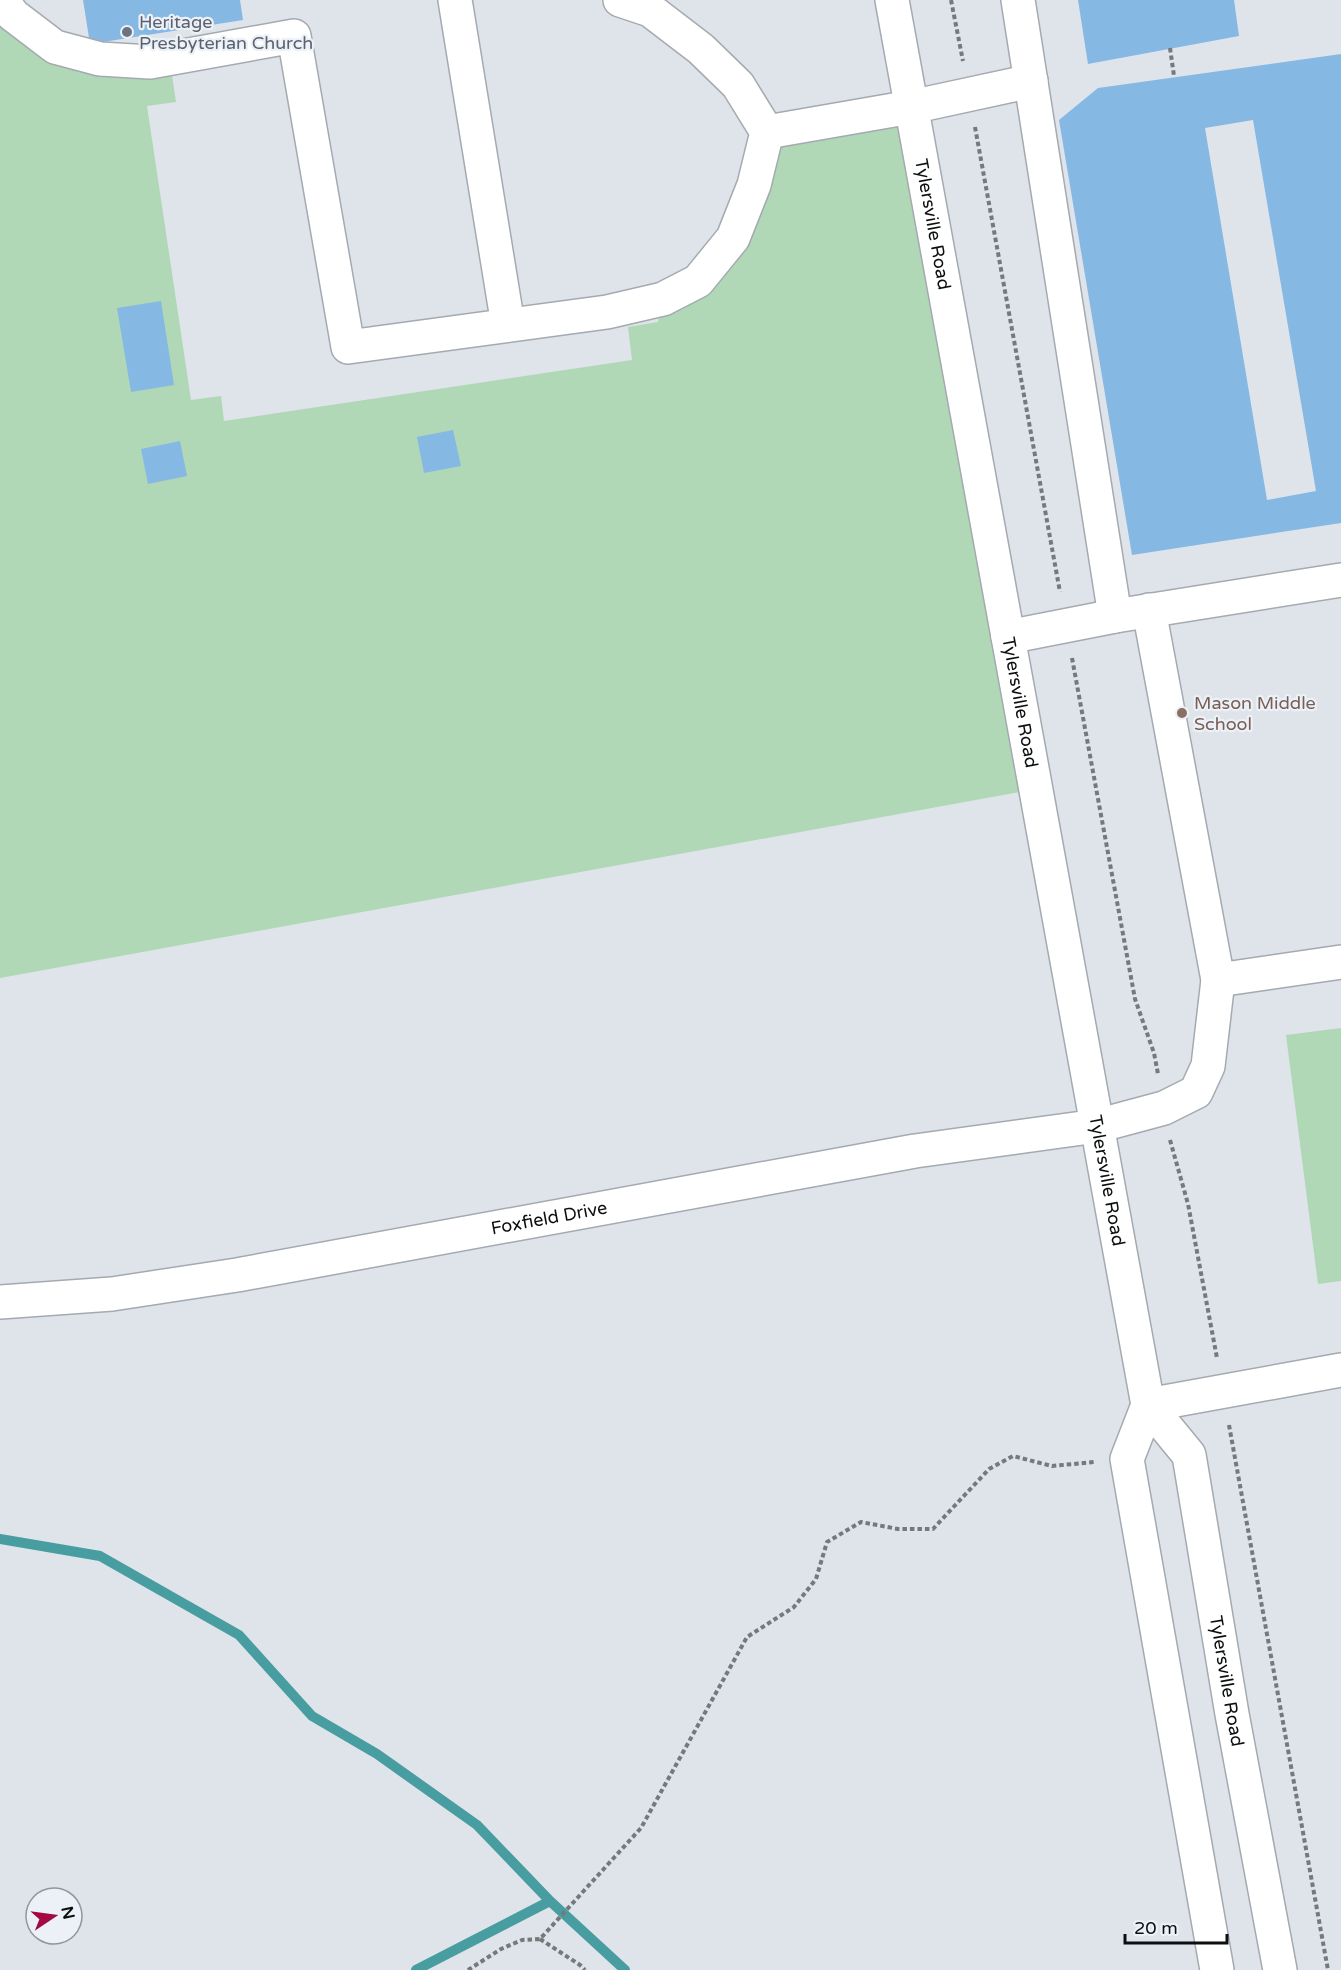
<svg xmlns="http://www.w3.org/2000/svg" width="1341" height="1970" viewBox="0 0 1341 1970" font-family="'Varela Round',sans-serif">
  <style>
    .green { fill: #b0d8b6 }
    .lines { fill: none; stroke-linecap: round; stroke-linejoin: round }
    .stream { stroke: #479da0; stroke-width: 10 }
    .building { fill: #86b8e4; fill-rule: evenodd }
    .minor-casing { stroke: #a4aab0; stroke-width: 36 }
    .major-casing { stroke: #a4aab0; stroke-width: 36 }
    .path { stroke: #74797c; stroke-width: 4; stroke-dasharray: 4.5 3; stroke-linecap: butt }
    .minor { stroke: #fff; stroke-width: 33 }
    .major { stroke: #fff; stroke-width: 33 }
    .worship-dot { fill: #6b7280; stroke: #ebf1f7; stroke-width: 2 }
    .education-dot { fill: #8d6e63; stroke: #ebf1f7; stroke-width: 2 }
    .labels { text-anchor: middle; stroke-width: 4.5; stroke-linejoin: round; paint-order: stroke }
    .worship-label { font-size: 18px; fill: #5b616d; stroke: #ebf1f7; text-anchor: start }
    .street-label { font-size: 18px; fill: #0c0f10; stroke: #ebf1f7 }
    .education-label { font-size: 18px; fill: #785e54; stroke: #ebf1f7; text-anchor: start }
  </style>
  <rect width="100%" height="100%" fill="#dee4ea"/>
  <path class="green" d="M0,0L55,47L170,62L176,102L147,106L191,400L221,396L224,421L632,360L628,327L658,322L663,299L698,281L767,132L911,107L1036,789L0,978Z
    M1341,1028V1281L1318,1284L1286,1035Z"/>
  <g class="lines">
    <path class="stream" d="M0,1539L100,1556L239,1635L312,1716L377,1754L477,1825L550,1901L625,1970
      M416,1970L550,1901"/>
  </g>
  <path class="building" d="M83,0H240L243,20L90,44Z
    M1078,0H1234L1239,36L1088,64Z
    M1341,54V523L1132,555L1059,120L1098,88ZM1253,120L1316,491L1267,500L1205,128Z
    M161,301L174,385L131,392L117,308Z
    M453,430L461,466L424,473L417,437Z
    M180,441L187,476L148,484L141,449Z"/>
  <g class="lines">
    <g class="minor-casing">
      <g id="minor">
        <path d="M2,0L13,15L55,47L100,59L150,62L294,36L348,347L607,312L663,299L698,281L733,238L754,185L767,132L738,85L701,49L650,10L620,0"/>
        <path d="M455,0L508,325"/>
        <path d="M1018,0L1115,616"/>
        <path d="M767,132L911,107L1031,81"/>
        <path d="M1149,610L1218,980L1341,962"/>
        <path d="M1008,637L1115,616L1341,580"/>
        <path id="s1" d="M0,1302L112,1294L237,1275L915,1151L1097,1126L1164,1108L1196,1092L1208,1066L1218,980"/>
        <path d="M1148,1405L1341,1370"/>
      </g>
    </g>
    <g class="major-casing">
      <g id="major">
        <path id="s2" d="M892,0L1148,1405L1189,1455L1232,1714L1280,1970"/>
        <path d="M1148,1405L1127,1459L1217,1970"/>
      </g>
    </g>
    <path class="path" d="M951,0L963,61
      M1170,48L1174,76
      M975,127L1060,592
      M1072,658L1135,999L1154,1053L1158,1074
      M1170,1140L1188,1204L1217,1358
      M1229,1425L1328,1970
      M540,1939L580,1965L585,1970
      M468,1970L501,1949L522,1940L540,1939L641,1828L747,1637L794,1607L816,1579L827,1542L861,1522L898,1529H933L989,1469L1013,1456L1052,1466L1094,1462"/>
    <use href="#minor" class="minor"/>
    <use href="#major" class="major"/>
  </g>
  <circle class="worship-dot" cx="127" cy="32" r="6"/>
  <circle class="education-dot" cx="1182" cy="713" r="6"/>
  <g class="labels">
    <g class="worship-label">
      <text x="139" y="28">Heritage<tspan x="139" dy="21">Presbyterian Church</tspan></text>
    </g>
    <g class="street-label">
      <text dy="6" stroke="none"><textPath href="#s2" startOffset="228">Tylersville Road</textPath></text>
      <text dy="6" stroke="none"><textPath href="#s2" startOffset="714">Tylersville Road</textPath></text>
      <text dy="6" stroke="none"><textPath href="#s2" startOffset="1200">Tylersville Road</textPath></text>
      <text dy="6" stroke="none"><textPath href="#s1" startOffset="556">Foxfield Drive</textPath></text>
      <text dy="6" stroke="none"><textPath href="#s2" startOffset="1722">Tylersville Road</textPath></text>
    </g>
    <g class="education-label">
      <text x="1194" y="709">Mason Middle<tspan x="1194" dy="21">School</tspan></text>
    </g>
  </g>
  <g transform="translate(54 1916) rotate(77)"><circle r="28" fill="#ebf1f7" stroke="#92979b" stroke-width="1.5"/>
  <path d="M0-4.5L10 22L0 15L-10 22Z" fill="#a40a41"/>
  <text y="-9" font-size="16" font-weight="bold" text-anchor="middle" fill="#0c0f10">N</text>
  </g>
  <path d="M1125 1934v9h102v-9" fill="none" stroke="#0c0f10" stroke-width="3"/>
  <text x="1134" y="1934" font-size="18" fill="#0c0f10" stroke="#ebf1f7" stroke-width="4.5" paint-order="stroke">20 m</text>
</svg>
